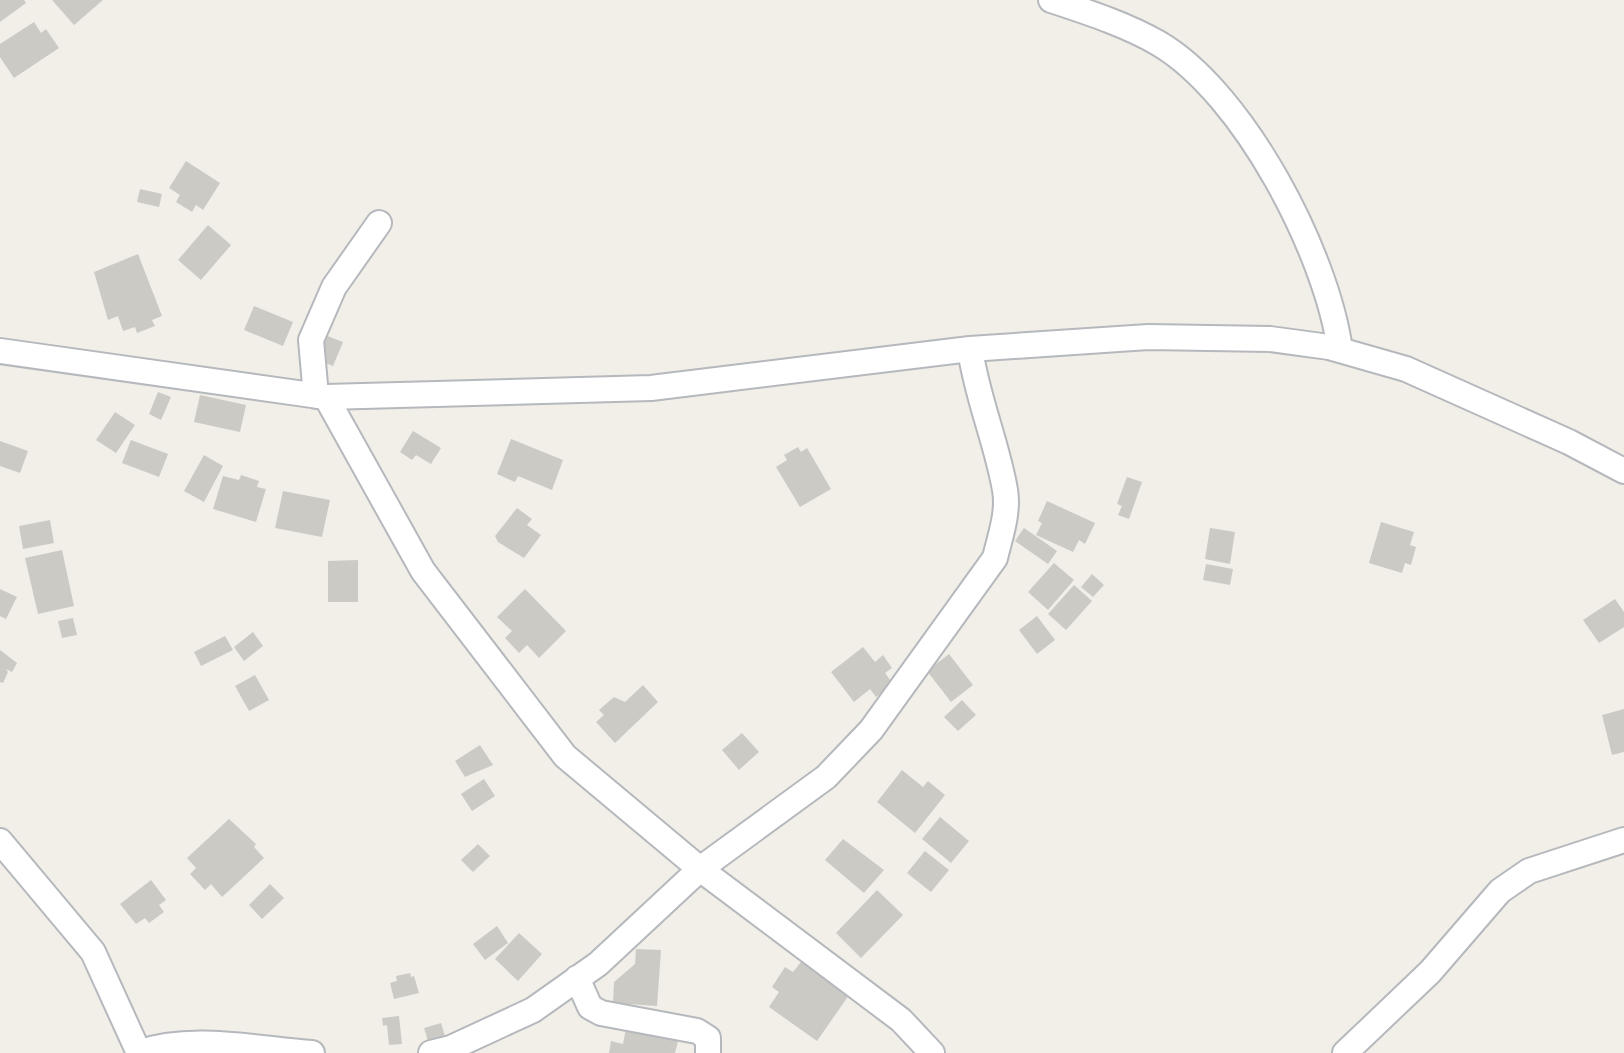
<svg xmlns="http://www.w3.org/2000/svg" width="1624" height="1053" font-family="Montserrat,sans-serif">
  <style>
    .building { fill: #cccac5 }
    .lines { fill: none; stroke-linecap: round; stroke-linejoin: round }
    .minor-casing { stroke: #b5b8bc; stroke-width: 28 }
    .minor { stroke: #fff; stroke-width: 24 }
  </style>
  <rect width="100%" height="100%" fill="#f1efe8"/>
  <path class="building" d="M0 0H24L26 3 0 22Z
    M52 0H103L74 25Z
    M34 22 41 33 46 29 59 48 14 78 0 57V44Z
    M186 161 220 183 203 210 196 205 192 212 176 202 180 195 169 188Z
    M140 189 162 194 159 207 137 202Z
    M208 225 231 245 201 280 178 260Z
    M138 254 162 316 152 320 155 326 137 333 135 327 123 331 118 316 108 320 94 272Z
    M254 306 293 322 283 346 244 330Z
    M325 335 343 342 333 366 316 359Z
    M158 392 171 397 161 420 149 414Z
    M200 395 246 405 240 432 194 422Z
    M115 412 135 425 116 453 96 440Z
    M413 431 441 448 431 464 416 455 412 460 400 452Z
    M511 439 563 460 552 490 518 476 515 482 497 474Z
    M131 440 168 454 159 477 122 463Z
    M0 441 28 451 20 473 0 466Z
    M798 447 801 452 807 448 831 489 800 507 776 467 787 460 784 455Z
    M204 455 223 466 204 502 184 491Z
    M241 475 259 481 257 487 266 489 256 522 213 509 223 476 239 480Z
    M1127 477 1142 482 1129 519 1118 515 1122 506 1117 504Z
    M283 491 330 500 322 537 275 528Z
    M1047 501 1095 523 1085 544 1079 540 1073 552 1036 535 1042 523 1038 521Z
    M517 508 532 519 527 525 541 535 524 558 498 542 495 536Z
    M50 520 54 543 23 549 19 526Z
    M1381 522 1414 532 1410 545 1416 547 1411 565 1405 563 1402 573 1369 563Z
    M1024 528 1057 551 1048 564 1015 541Z
    M1210 528 1235 532 1230 564 1205 559Z
    M62 550 74 606 38 614 25 558Z
    M358 560V602H328V561Z
    M1054 563 1074 580 1048 610 1028 592Z
    M1206 564 1233 569 1230 585 1203 580Z
    M1092 574 1104 585 1093 597 1081 587Z
    M1074 585 1092 601 1066 630 1048 614Z
    M0 589 17 597 6 619 0 616Z
    M525 589 566 631 539 658 527 645 519 653 505 638 512 631 497 617Z
    M1615 599 1624 612V627L1599 643 1583 620Z
    M1037 616 1055 640 1037 654 1019 630Z
    M73 618 77 635 62 638 58 621Z
    M253 632 263 646 244 661 234 647Z
    M225 636 233 650 201 666 194 652Z
    M863 647 875 662 883 655 892 668 885 673 893 684 876 697 870 689 854 702 831 672Z
    M0 650 17 663 12 672 6 669 8 672 3 683 0 682Z
    M949 654 973 685 951 702 927 671Z
    M255 675 269 700 249 711 235 686Z
    M643 685 658 702 615 743 596 722 604 715 599 710 614 697 625 702Z
    M962 700 976 715 958 731 944 717Z
    M1624 709V752L1612 755 1602 715Z
    M742 733 759 752 739 770 722 750Z
    M480 745 493 765 465 777 455 761Z
    M902 770 923 787 928 781 945 795 915 833 877 802Z
    M484 779 495 796 472 811 461 794Z
    M940 817 969 841 951 863 922 839Z
    M229 819 256 844 254 847 264 858 222 897 211 884 205 890 190 874 196 868 187 858Z
    M843 839 884 870 864 893 825 860Z
    M478 844 490 856 473 872 461 860Z
    M925 851 949 870 931 892 907 873Z
    M151 880 166 900 159 905 164 912 149 923 145 918 136 924 120 904Z
    M270 884 284 898 262 919 249 905Z
    M877 890 903 915 861 958 836 933Z
    M497 926 508 943 485 960 473 944Z
    M519 933 542 954 518 981 495 959Z
    M636 949 661 950 657 1006 613 1003 614 982 635 964Z
    M801 962 849 995 817 1041 769 1007 779 992 772 987 785 967 793 972Z
    M410 973 411 977 414 976 419 993 394 999 390 983 397 981 396 976Z
    M399 1016 402 1044 389 1045 387 1025 383 1026 382 1018Z
    M441 1023 445 1036 428 1041 424 1028Z
    M626 1028 678 1041 675 1053H609L611 1041 623 1044Z"/>
  <g class="lines">
    <defs>
      <path id="minor" d="M1051 0C1087 12 1125 24 1158 43 1244 93 1327 254 1340 350
        M0 351 326 397 651 388 970 349 1148 337 1270 339 1329 347 1406 369 1569 442 1624 471
        M316 396 311 340 334 287 379 223
        M326 397 423 571 565 756 700 869 901 1020 932 1053
        M0 841 93 952 139 1053
        M577 978 590 1007 601 1013 697 1031 708 1038V1053
        M138 1053C191 1034 256 1049 312 1053
        M431 1053 451 1048 533 1010 598 964 700 869 826 777 871 730 995 558C1000 537 1009 512 1005 490 997 443 977 398 970 349
        M1345 1053 1430 972 1500 891 1529 871 1624 840"/>
    </defs>
    <use href="#minor" class="minor-casing"/>
    <use href="#minor" class="minor"/>
  </g>
</svg>
